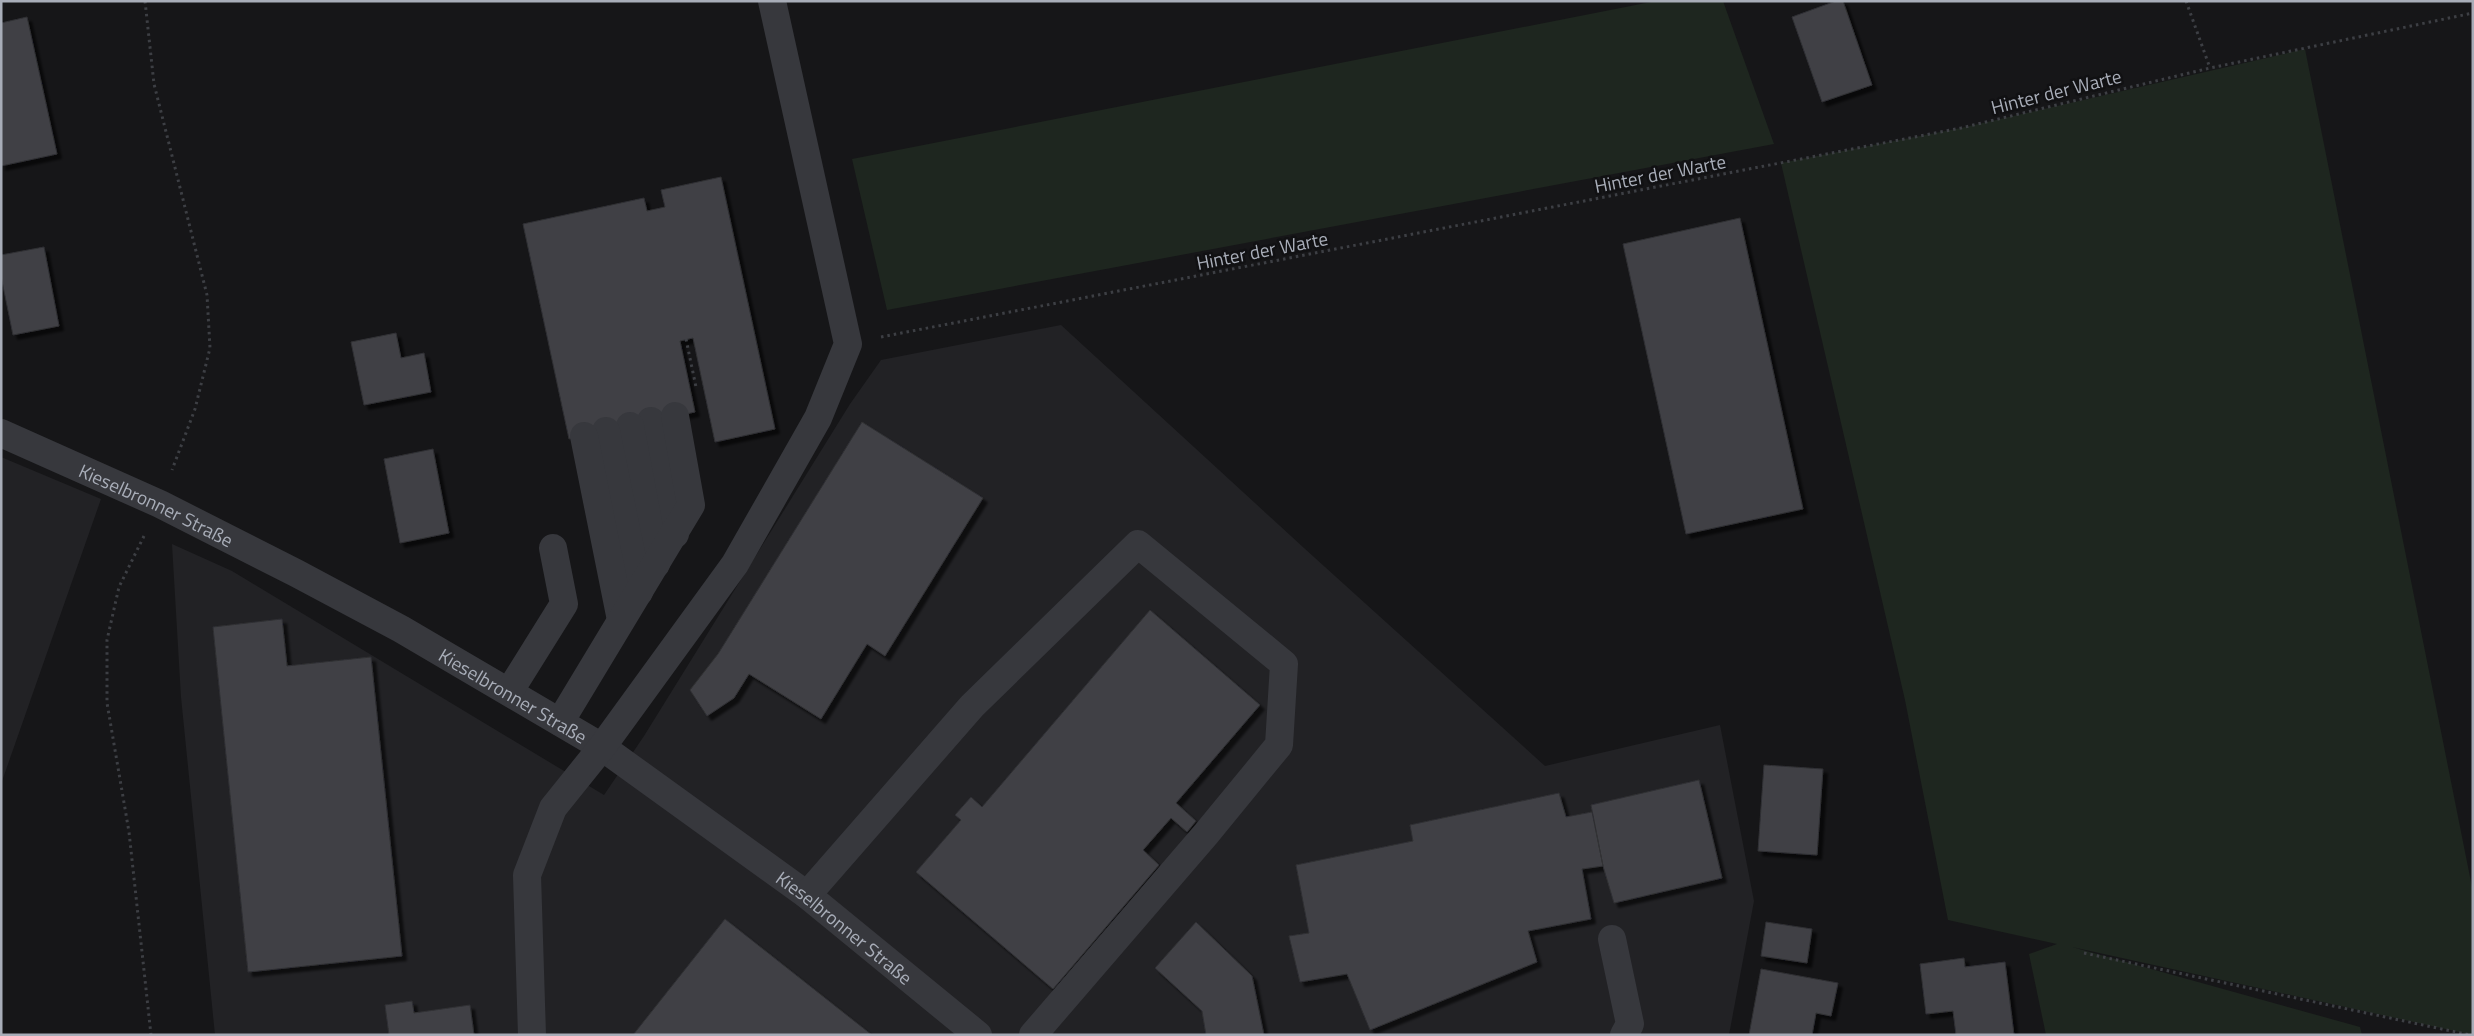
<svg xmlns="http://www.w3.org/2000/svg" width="2474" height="1036" font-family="'Titillium Web',sans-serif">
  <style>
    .built { fill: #222225 }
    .green { fill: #1e261f }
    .building { fill: #404145; stroke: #303034; filter: url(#shadow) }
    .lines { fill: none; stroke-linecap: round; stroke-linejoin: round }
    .path { stroke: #3d3f44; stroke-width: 3; stroke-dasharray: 2.5 4; stroke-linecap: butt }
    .minor { stroke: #37383d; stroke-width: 28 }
    .labels { text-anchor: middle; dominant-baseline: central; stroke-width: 5; stroke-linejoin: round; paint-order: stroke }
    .street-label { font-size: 19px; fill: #a8adb8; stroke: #111113 }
  </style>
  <defs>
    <filter id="shadow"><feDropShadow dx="4.5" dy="4.5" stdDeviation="1" flood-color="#0009"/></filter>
  </defs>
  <rect width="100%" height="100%" fill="#161618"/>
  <path class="built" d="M1061 325 1304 548 1545 766 1720 725 1754 901 1729 1035H215L181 697 172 544 232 571 604 795 644 736 850 404 881 360Z
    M1 457 101 499 1 784Z"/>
  <path class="green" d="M1656 1H1723L1774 144 887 310 852 159Z
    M2305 49 2473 892V1035L2072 947 2360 1027 2362 1035H2046L2029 954 2057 944 1948 920 1905 700 1781 163 1961 128Z"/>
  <path class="building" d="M1836 1H1843L1872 85 1822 102 1792 17Z
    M27 17 57 154 1 166V23Z
    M721 177 775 429 715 442 693 338 680 341 695 412 569 439 523 224 644 198 647 211 665 207 661 190Z
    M1740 218 1803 509 1686 534 1623 244Z
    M44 247 59 326 13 335 1 276V255Z
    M396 333 401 358 424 353 431 392 364 405 351 342Z
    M862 422 983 498 885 656 867 644 821 719 749 674 734 698 707 716 690 690 718 654Z
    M433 449 449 533 400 543 384 459Z
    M1150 610 1260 705 1176 803 1196 821 1187 832 1171 818 1143 850 1159 865 1053 989 916 872 961 820 955 815 971 797 982 807Z
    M282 619 287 666 371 657 402 956 248 972 213 627Z
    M1764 765 1823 769 1817 855 1758 851Z
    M1699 780 1722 878 1614 903 1603 866 1591 805Z
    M1559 793 1566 817 1592 812 1603 866 1582 869 1591 919 1528 931 1537 962 1370 1030 1347 974 1300 982 1289 936 1309 933 1296 865 1413 841 1410 825Z
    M725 919 872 1035H633Z
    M1196 922 1252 976 1264 1035H1206L1202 1011 1155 968Z
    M1766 922 1812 929 1807 963 1761 956Z
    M1964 958 1965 967 2005 962 2014 1035H1956L1953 1011 1926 1014 1920 964Z
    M1761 969 1838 983 1831 1016 1816 1013 1812 1035H1749Z
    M412 1001 414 1013 470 1005 474 1035H389L385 1005Z"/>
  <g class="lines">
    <path class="path" d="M145 1 154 84 207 295 210 348 195 409 172 470
      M2186 1 2210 68
      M881 337 1961 128 2210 68 2473 13
      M686 339 696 387
      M144 536 119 587 107 640V703L129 832 151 1035
      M2084 953 2470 1035"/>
    <g class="minor">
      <path d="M651 421 675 534"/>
      <path d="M630 426 656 564"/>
      <path d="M606 431 639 592"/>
      <path id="s1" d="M1 433 160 504 296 573 401 629 602 747 807 895 978 1035"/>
      <path d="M584 436 621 620"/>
      <path d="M509 692 564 604 553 548"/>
      <path d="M560 722 691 505 675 416"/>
      <path d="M807 895 972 706 1138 544 1284 664 1279 745 1206 834 1033 1035"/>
      <path d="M1612 939 1630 1024 1624 1035"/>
      <path d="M532 1035 527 875 553 808 602 747 735 564 818 418 848 344 772 1"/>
    </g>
  </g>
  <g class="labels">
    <g class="street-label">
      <text transform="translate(2056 91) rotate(-14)">Hinter der Warte</text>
      <text transform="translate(1660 173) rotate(-11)">Hinter der Warte</text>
      <text transform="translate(1262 250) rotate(-11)">Hinter der Warte</text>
      <text stroke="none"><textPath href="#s1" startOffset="171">Kieselbronner Straße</textPath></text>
      <text stroke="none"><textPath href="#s1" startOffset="576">Kieselbronner Straße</textPath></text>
      <text stroke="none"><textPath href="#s1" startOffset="981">Kieselbronner Straße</textPath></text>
    </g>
  </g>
  <rect width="2474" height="1036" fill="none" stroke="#a8adb8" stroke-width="5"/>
</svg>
